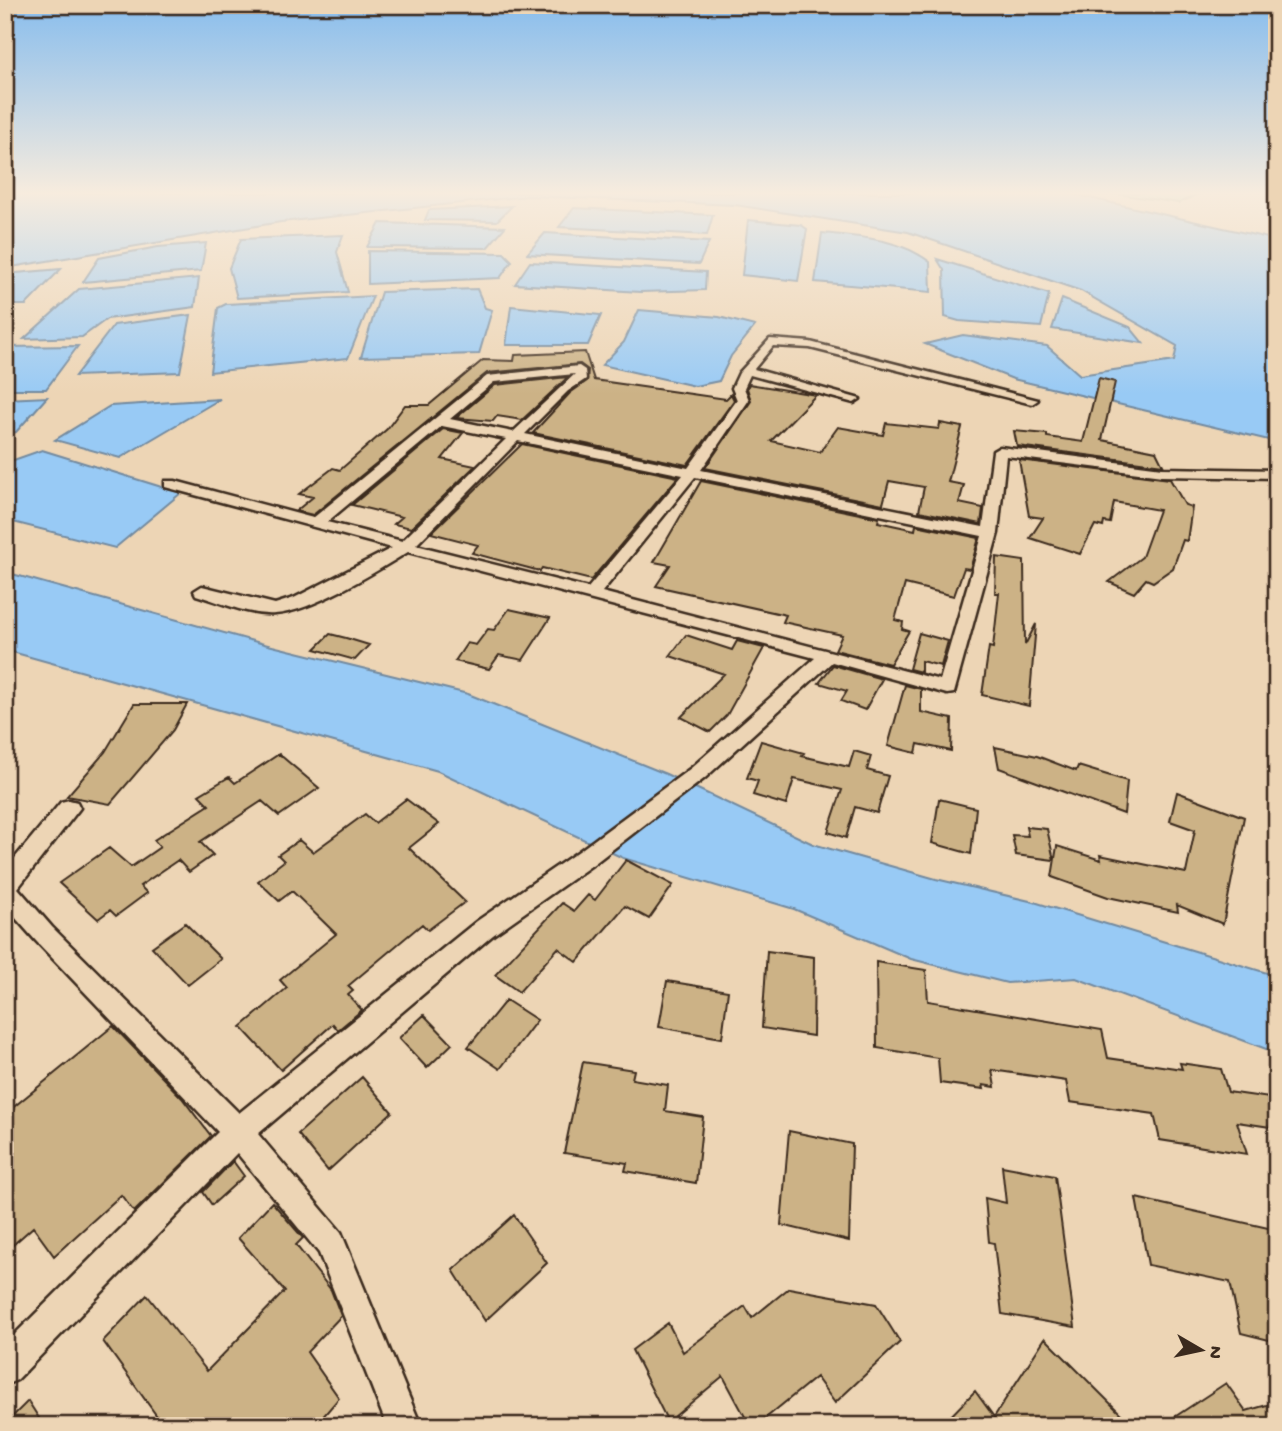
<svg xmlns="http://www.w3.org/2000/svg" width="1282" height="1431" font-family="'Gochi Hand',sans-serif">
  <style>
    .green { fill: #a3e8b4; stroke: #6f8969; stroke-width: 2 }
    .water { fill: #98caf5; stroke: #738a9f; stroke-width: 2 }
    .building { fill: #ccb286; stroke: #3b2a1e; stroke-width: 2 }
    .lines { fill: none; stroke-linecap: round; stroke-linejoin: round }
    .street-casing { stroke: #3b2a1e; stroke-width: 5 }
    .street { fill: #edd5b5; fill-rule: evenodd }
  </style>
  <rect width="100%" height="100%" fill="#edd5b5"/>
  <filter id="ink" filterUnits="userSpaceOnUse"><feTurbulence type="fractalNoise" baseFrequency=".0143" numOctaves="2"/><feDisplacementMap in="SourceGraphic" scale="14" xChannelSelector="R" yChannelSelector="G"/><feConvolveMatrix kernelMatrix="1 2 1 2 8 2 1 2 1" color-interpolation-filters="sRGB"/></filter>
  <g filter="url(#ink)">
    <path class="green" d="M1110 193H1200L1179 203Z"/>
    <path class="water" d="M25 193H1068L1277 240V442L1013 379 925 344 963 335 1047 346 1080 375 1174 361 1177 346 1081 291 908 232 735 205 528 196 281 222 5 268V196Z
      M512 206 497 221 425 220 429 210Z
      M574 208 713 215 707 235 559 227Z
      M748 220 801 225 807 229 798 281 742 275Z
      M380 223 505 227 487 248 367 247Z
      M545 233 709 242 699 264 527 254Z
      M822 233C861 237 898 238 930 262L931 292 815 282Z
      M343 235 337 252 348 292 237 298 229 268 241 239Z
      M206 243 201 271 83 282 99 258 158 247Z
      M368 251 504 253 512 261 500 278 368 284Z
      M937 259 1049 294 1041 327 959 321 945 317 944 270Z
      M530 262 706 272 705 290 640 292 515 284Z
      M61 269 26 305H5V274Z
      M199 278 195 307 107 319 82 337 24 339 79 289Z
      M477 289 485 308 492 310 479 354 361 357 381 292Z
      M373 296 348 358 210 372 218 308 226 304Z
      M1062 299 1130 327 1143 343 1052 329Z
      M511 306 601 315 588 345H506Z
      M639 310 719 317 755 326 731 356 719 381 695 386 602 365 624 342Z
      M191 315 180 372 75 376 114 325Z
      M78 346 46 389H5V347Z
      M47 397 16 432 5 435V399Z
      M220 399 120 458 55 440 110 406Z
      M42 450 181 493 115 548 5 520V463Z
      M5 572 264 644 468 694 666 774 813 844 936 879 1034 902 1277 976V1053L1076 978 1007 983 911 959 794 909 623 858 438 771 5 650Z"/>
    <path class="building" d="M585 352 594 380 726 399 731 394 734 400 687 465 533 433 570 393 587 381 588 370 580 364 487 373 313 515 296 511 313 497 299 494 333 468 340 470 387 429 405 405H429L483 360 514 361 515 355Z
      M568 377 522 420 497 416 493 421 456 418 495 385Z
      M1099 378 1115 382 1102 440 1156 451 1163 465 1017 446 1014 431 1047 434V437L1083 442Z
      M749 384 816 395 771 441 820 452 838 427 883 435 886 423 939 429 940 423 962 427 948 482 964 485 959 503 983 508 981 524 919 511 924 487 889 481 883 504 705 468 751 401 747 388Z
      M443 429 463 433 442 459 475 466 411 528 394 524 402 517 352 505Z
      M522 444 678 477 591 580 542 568 540 571 472 553 478 545 431 533Z
      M1019 460 1170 479 1185 505 1192 507 1187 541 1183 540 1173 568 1153 582 1146 579 1134 593 1109 582 1142 557 1159 510 1114 502 1110 523 1104 522 1103 527 1095 525 1080 554 1030 538 1043 518 1029 516Z
      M701 481 879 518 878 522 915 530 916 525 979 538 970 569 964 568 954 596 905 584 895 620 903 622 902 629 909 631 890 664 835 650 842 635 783 622 786 615 656 586 670 565 654 562Z
      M996 557 1024 561 1025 645 1036 624 1029 706 982 695 989 647 993 648 999 593H995Z
      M509 609 550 618 523 660 499 655 489 669 455 661 467 643 476 645 488 629 494 630Z
      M919 633 948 641 941 666 921 661V672L909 669Z
      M330 634 346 638 369 645 355 660 315 649Z
      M686 635 732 650 737 641 764 648 727 715 710 732 681 717 724 674 670 656Z
      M833 665 882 679 865 710 841 701 847 691 819 683Z
      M905 685 921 689V712L952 719 951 751 918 744 916 753 888 746Z
      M134 704H187L173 730 110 804 67 796 105 752Z
      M761 741 804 753 802 756 849 767 854 751 871 756 867 770 888 776 877 813 855 807 846 838 828 832 842 790 794 779 786 805 753 795 758 781 747 778Z
      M995 747 1037 756 1076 771 1078 766 1127 781 1124 814 999 768Z
      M279 754 319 788 279 816 262 801 200 842 213 855 189 872 178 860 140 886 147 893 116 916 110 910 98 919 59 883 109 848 131 867 160 847 154 840 209 805 199 795 229 777 235 783Z
      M1177 792 1244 817 1223 924 1177 905 1178 912 1108 897 1052 877 1057 846 1101 860 1100 855 1186 873 1195 830 1170 821Z
      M406 799 439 824 409 848 465 902 428 930 422 924 348 986 353 991 348 995 362 1010 338 1030 333 1024 281 1070 241 1027 287 988 280 980 336 934 292 891 279 901 258 881 284 861 278 855 299 840 313 852 365 814 375 823Z
      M939 799 976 808 971 854 932 843Z
      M1026 827 1047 829 1054 860 1016 855 1012 835 1028 836Z
      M626 860 673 885 649 919 625 906 577 962 558 948 519 992 495 975 562 903 574 911 588 895 595 900Z
      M185 923 221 959 188 985 152 947Z
      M767 951 814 957 813 1036 762 1028Z
      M876 962 926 970 928 1001 1102 1030 1108 1058 1182 1069 1180 1063 1221 1069 1228 1092 1277 1099V1128L1237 1122 1247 1154 1160 1140 1154 1114 1070 1102 1066 1081 992 1070 995 1087 983 1085 984 1089 940 1083 938 1058 877 1048Z
      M667 981 728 991 722 1038 659 1027Z
      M506 1000 537 1020 500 1069 468 1047Z
      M424 1015 452 1044 427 1068 399 1038Z
      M113 1026 182 1098 211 1136 134 1212 121 1195 54 1256 33 1227 5 1252V1114Z
      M583 1062 634 1070 632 1079 668 1085 665 1111 703 1117 696 1183 625 1171 627 1163 564 1153Z
      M362 1077 392 1112 328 1171 298 1134Z
      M789 1131 852 1144 849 1241 781 1225Z
      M233 1161 244 1176 212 1205 203 1192Z
      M1002 1166 1055 1176 1075 1327 1002 1314 994 1243 989 1242 985 1198 1006 1203Z
      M1136 1198 1277 1230V1342L1241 1333 1230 1282 1148 1265Z
      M272 1202 303 1238 296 1245 331 1290 341 1316 307 1352 339 1398 315 1426H164L103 1341 147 1295 207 1371 285 1291 238 1238Z
      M514 1215 547 1263 485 1321 453 1270Z
      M789 1288 876 1304 900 1342 835 1403 816 1377 756 1426H750L723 1376 668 1422 632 1350 668 1323 683 1352 745 1306 752 1318Z
      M1045 1338 1133 1426H941L975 1391 994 1417Z
      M1226 1383 1246 1411 1277 1402V1426H1161Z
      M28 1401 44 1426H5V1424Z"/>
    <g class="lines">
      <defs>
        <path id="street" d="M770 339 810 342 1038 400 1032 404 810 348 773 346 754 369 860 399 854 403 750 375 744 388 749 400 701 470 983 527 993 451 1000 447 1162 468 1277 470V478L1162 476 1006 456 998 533 954 693 947 694 832 662 705 778 595 863 493 935 258 1134 341 1232 421 1426H387L319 1253 237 1153 17 1380 5 1385V1344L218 1132 36 941 5 906V870L61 802 69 800 77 802 80 808 18 888 52 927 239 1113 477 921 579 851 691 768 815 658 408 552C377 571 311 612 275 614 250 616 220 602 196 595L194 591 202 586 275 604 294 598 392 548 165 487V481H175L313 518 487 376 579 366 585 370 586 379 568 391 525 434 688 468 737 400 732 388 739 373ZM575 374 513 432 450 419 494 382ZM442 426 506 439 402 541 327 522ZM518 441 683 475 588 588 416 545ZM695 477 982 536 940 680 602 592Z"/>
      </defs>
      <use href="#street" class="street-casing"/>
      <use href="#street" class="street"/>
    </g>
  </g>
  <linearGradient id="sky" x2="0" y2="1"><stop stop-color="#88bded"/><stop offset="0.49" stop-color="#f7ecde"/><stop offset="1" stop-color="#f7ecde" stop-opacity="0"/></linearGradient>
  <rect width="1282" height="394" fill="url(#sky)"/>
  <rect width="1282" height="1431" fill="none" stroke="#edd5b5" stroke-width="28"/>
  <rect x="14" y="14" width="1254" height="1403" fill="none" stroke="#3b2a1e" stroke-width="2.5" filter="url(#ink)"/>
  <g transform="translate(1201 1350) rotate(99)" stroke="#edd5b5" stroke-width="5" paint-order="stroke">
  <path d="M0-5L12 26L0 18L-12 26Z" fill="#3b2a1e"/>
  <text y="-10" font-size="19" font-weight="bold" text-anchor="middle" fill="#3b2a1e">N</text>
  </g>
</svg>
